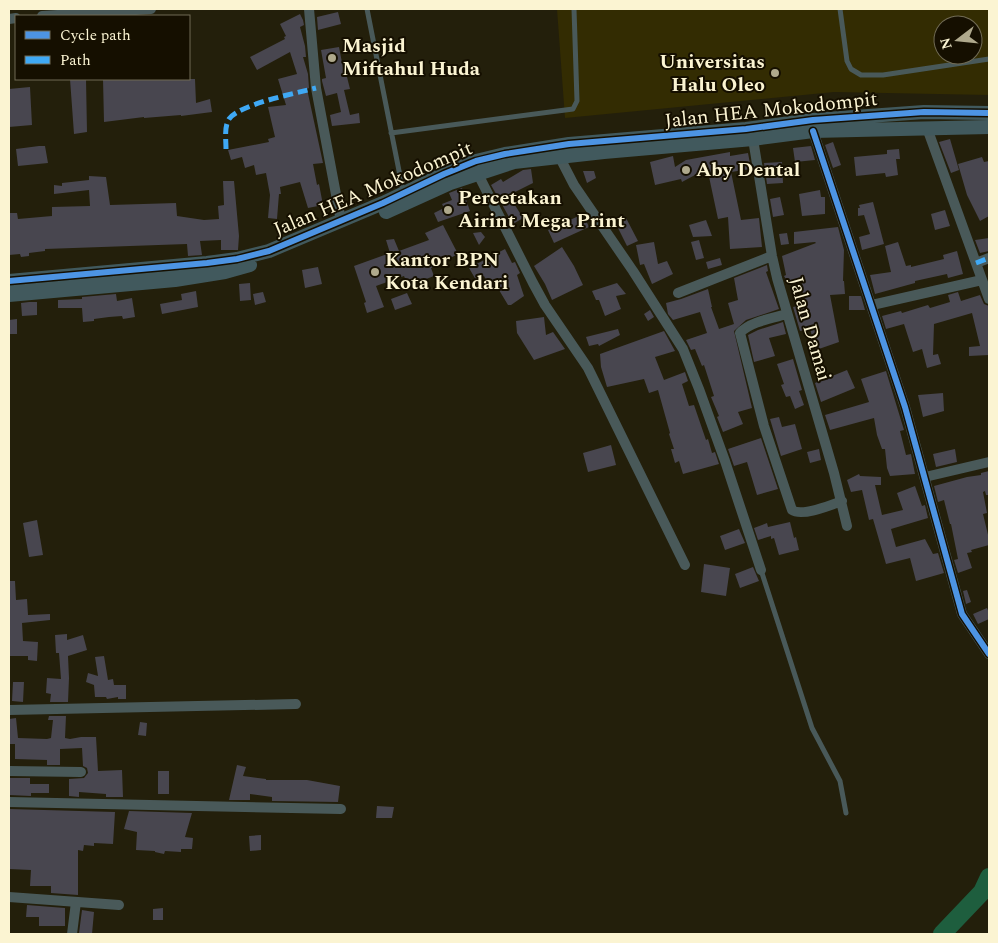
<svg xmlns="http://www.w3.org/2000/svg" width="998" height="943" font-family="Spectral,serif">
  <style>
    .built { fill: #332c02; fill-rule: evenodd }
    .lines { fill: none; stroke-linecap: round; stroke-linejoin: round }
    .river { stroke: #1e5e3e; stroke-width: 18 }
    .building { fill: #48464f }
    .lane { stroke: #495959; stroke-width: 5 }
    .street { stroke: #495959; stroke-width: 10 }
    .secondary { stroke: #41595d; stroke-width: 14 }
    .quiet { stroke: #3fa9f5; stroke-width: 5; stroke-dasharray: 10 5; stroke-linecap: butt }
    .cycleway-casing { stroke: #150f00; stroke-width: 9 }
    .cycleway { stroke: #4d94e3; stroke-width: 6 }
    .poi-dot { fill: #afa98c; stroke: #150f00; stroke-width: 2 }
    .labels { text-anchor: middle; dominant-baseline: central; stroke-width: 4; stroke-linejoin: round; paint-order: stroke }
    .poi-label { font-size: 20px; font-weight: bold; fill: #fbf4d2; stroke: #150f00; text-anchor: start }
    .street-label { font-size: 20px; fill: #fbf4d2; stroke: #150f00 }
  </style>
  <rect width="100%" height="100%" fill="#231f0b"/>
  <path class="built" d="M557 9H989V95L834 92 565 118ZM943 25H973V55H943Z"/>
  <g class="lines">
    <path class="river" d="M942 934 982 892 989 877"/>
  </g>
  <path class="building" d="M338 12 341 24 318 30 317 17Z
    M300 14 303 20 304 25 300 27 305 46 306 57H303L308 74 309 88 307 89 323 163 313 164 317 185 319 184 323 205 308 208 300 182 280 187 281 194H279L277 219 268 218 270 195 266 173 256 175 254 165 245 168 242 157 231 160 228 150 269 142 268 139 275 137 268 107 286 105 278 79 297 74 290 52 257 70 250 57 285 39 284 37 286 36 280 24Z
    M339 47 344 73H346L350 89 344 90 350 115 359 113 360 123 332 126 330 115 341 112 337 93 326 96 322 81V79L326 78 321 50Z
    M70 79H86L87 132 74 134Z
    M103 79H195L196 103 210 99 212 112 181 116V115L144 118V117L104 122Z
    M30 87 32 125 9 127V89Z
    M950 139 959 170 951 173 939 142Z
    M833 142 841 165 833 168 825 145Z
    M39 146H45L48 163 18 166 16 149Z
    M811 146 815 160 795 162 793 148Z
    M899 149 900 159H896L898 175 886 177 885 173 856 176 854 157 887 154V150Z
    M730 152V156L748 153 751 169 731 172 741 220 759 218 762 247 730 249 728 217 718 219 708 172 695 175 682 182 681 179 655 185 650 162 673 156 675 167 686 160Z
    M982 157 984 162 989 161V216L980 221 967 195 958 164Z
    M782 162 783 183 767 184 764 163Z
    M531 169 533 183 511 194 515 201 513 202 523 218 513 224 491 185 501 179 503 182 523 170Z
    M583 171H594L596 178 587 183Z
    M89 176 106 177 110 205 176 203 177 216 204 220 219 219 218 206 224 205 223 181H234L239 236 238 250H221V240L200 241 202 255 188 256 187 244 45 249V251L29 253V256L21 257 20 254 9 255V213H17L18 219 52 216V207L90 206 89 190 54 194V185L62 186V183L89 180Z
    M462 188 470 211 438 222 434 213 444 208 442 204 452 200 449 193Z
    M820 190 821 197H825V214L802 216 799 194Z
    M780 197 784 215 773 217 770 199Z
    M873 202 884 244 862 250 859 237 870 234 864 215 858 216V208H860L859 205Z
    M945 210 950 226 935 230 931 214Z
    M583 214 589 227 554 243 548 230Z
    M625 216 638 241 627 246 615 222Z
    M706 220 712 236 693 237 689 225Z
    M443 225 458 254 431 268 434 276 408 286 404 276 376 286 384 307 367 313 364 303 366 302 354 266 390 253 386 240 394 239 399 251 429 240 425 233Z
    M838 227 844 250 843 281H844L845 294 830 295 839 342 816 350 810 329 800 331 793 307 803 305 802 279 788 283 784 276 786 275 782 256 816 243 815 242 794 244V232Z
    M481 232 485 237 479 245 473 233Z
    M787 233 789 244 781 245 779 234Z
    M989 238V251L980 253 975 240Z
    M699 240 704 258 696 260 691 242Z
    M654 242 658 264 667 261 673 274 652 284 644 264 640 265 636 245Z
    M898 242 906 266 911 265V267L944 259 943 255 957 251 963 274 948 278 947 274 915 281V283L875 294 870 275 891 272 885 246Z
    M562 247 574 266 583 285 552 300 545 284 534 266Z
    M505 249 512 263 515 262 520 273 517 275 524 296 511 305H508L496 285 490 288 484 276 476 280 469 268Z
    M720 258 722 265 708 269 706 262Z
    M767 265 768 271 766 272 779 309 746 320 734 331 752 408 738 412 743 424 723 432 717 417 719 416 711 397 714 396 704 365 702 366 695 349 691 350 686 340 707 333 700 312 673 320 668 314 666 303 681 299 708 289 712 307H711L719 329 734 324 728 303 738 300 734 278Z
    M318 267 322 284 305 288 302 270Z
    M250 283 251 300 240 301 239 284Z
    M617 283 626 294 616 296 621 309 605 316 599 300H596L592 291Z
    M196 291 198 307 162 314 160 304 182 300 181 294Z
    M263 292 266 302 255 305 253 294Z
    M958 292 961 301 980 295 984 304 989 306V355L969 356V347L980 346 972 313 934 324 933 355 938 354 941 364 927 368 922 349 913 352 904 324 886 329 882 316 901 311 902 313 928 305 930 308 950 302 948 295Z
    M407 293 412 304 395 310 391 299Z
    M116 294 117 301 132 298 135 317 123 319 122 316 109 317 94 319V321L83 322 82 308H58V300L82 299V297Z
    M849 296H861L865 310H849Z
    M29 302H37V315L22 316 21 303Z
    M650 310 654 317 648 321 644 314Z
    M544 317 546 335 553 332 565 349 534 360 517 333 516 321Z
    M17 319V334H9V320Z
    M783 322 786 334 769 338 775 356 754 362 748 335 758 330Z
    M618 329 620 335 599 346 598 344 589 346 586 337Z
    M664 331 675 351 655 357 664 380 685 372 688 381 682 384 689 406 694 405 706 440 708 439 712 453 715 452 719 464 683 474 679 461 675 463 671 449H674L669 434 670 433 658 390 649 393 644 379 607 387 601 367 600 354Z
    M793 359 802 390 799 391 804 405 795 409 790 396 786 397 781 385 784 384 777 364Z
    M847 370 855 388 821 402 815 383Z
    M886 371 904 430 900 431 906 455 911 454 915 474 890 476 887 468 885 449H882L877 435 874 418 830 430 825 415 869 402 861 379Z
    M943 393 944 411 923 417 918 395Z
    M779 417 782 427 795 424 802 449 781 456 770 419Z
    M761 438 778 489 757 495 747 462 734 466 728 449Z
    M611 445 616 465 588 472 583 453Z
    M819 449 821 460 810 463 807 452Z
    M955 449 957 462 936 467 933 454Z
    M989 471V495H986L985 491 983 492 987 513 983 514 989 539V545L971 550 972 552 967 553 972 568 958 573 954 560 958 559 951 524H950L944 500 938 502 934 486 967 477 981 475V473Z
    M859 474 860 476 881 477V485H875L882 515 903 510 897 493 915 486 922 506 925 505 928 518 891 529 896 547 925 539 933 554 938 553 944 573 916 581 910 558 886 564 873 519 869 520 862 490 851 492 847 480Z
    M37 520 43 555 29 557 23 523Z
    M790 522 794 538 796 537 799 550 779 555 774 538 771 539V536L758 540 754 528 767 523 768 527Z
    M739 529 745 543 725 550 720 536Z
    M704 564 730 568 726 596 701 592Z
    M753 567 759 581 740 588 735 574Z
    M9 581H15L16 600 27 599 28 615 50 614V620L22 623 23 641 38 642 37 661 28 660V656H9Z
    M967 590 971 602 966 604 963 591Z
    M987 608 989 613V619L978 624 973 614Z
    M67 634V640L83 635 87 650 68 656 69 678 68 702H50L51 694 46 693 47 678 61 679 59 653H56L55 635Z
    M104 656 108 680 113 679 114 685H126V699H118V697L107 699 106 697H95L94 685 86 682 88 673 98 676 95 657Z
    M13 682H24L23 702 12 701Z
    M49 716H66L65 738 70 739 81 737H96L98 771 122 770 123 797H106V794L79 792V797L69 796V779L84 778 88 773 87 768 83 766 82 748 60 749V765H47V760L15 759V744H9V719L16 718 18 738 47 739 51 738 53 720H48Z
    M140 722 147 723 146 736 138 735Z
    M237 765 246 767 243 776 266 779V780H307L340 786 338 802 272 801V797L250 794V800H229Z
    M158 771H169V794H158Z
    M9 778H30V784H49V793H31V796L9 795Z
    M377 806 394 807 392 818H376Z
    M9 809 115 812 113 844 94 843V846L84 845 83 851 78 850V895L51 893V886H30L31 870 9 869Z
    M129 811 192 813 185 837 193 838 192 849H181V852L165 851 164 854 155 852V851L136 850 137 832 124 829Z
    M261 835V850L250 851 249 836Z
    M27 905 65 908V926H39V917H26Z
    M163 908V920H153V909Z
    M82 910 94 912 92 934 79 933Z"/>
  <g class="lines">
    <path class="lane" d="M367 9 403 191
      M840 9 847 61 851 69 861 75H883L989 59
      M391 133 573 109 577 101 574 9
      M761 570 812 728 840 781 846 813"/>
    <path class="street" d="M309 9 316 88 341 221
      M42 16 151 9
      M9 19 16 18
      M927 128 989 299
      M813 131 905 407 962 614 989 654
      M753 139 772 256 777 278 834 473 847 526
      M559 156 574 185 633 271 683 349 699 389 725 461 761 570
      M478 174 533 283 545 305 588 368 685 565
      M976 263 989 258
      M678 293 772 256
      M872 305 982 280
      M787 314C773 318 749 322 740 333L764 426 792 510C802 517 831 505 842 501
      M925 477 989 462
      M9 710 296 704
      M9 771 81 772
      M9 802 341 809
      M9 897 119 905
      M72 934 76 902"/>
    <path class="secondary" d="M386 212 450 183 514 162 604 152 753 139 813 131 989 127
      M9 281 207 263 237 259 269 251 383 203 444 174 476 161 505 154 569 144 746 129 813 120 924 112 989 113
      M9 295 175 280 225 272 250 265"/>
    <path class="quiet" d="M226 149C226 140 224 127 229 119 240 104 297 93 316 88
      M976 263 989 258"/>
    <defs>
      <path id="cycleway" d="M813 131 905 407 962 614 989 654
        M9 281 207 263 237 259 269 251 383 203 444 174 476 161 505 154 569 144 746 129 813 120 924 112 989 113"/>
    </defs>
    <use href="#cycleway" class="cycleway-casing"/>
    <use href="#cycleway" class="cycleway"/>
  </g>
  <g class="poi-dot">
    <circle cx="332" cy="58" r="5"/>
    <circle cx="775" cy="73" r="5"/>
    <circle cx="686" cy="170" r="5"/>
    <circle cx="448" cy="210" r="5"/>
    <circle cx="375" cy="272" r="5"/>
  </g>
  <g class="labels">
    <g class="poi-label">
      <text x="342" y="46">Masjid<tspan x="342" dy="23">Miftahul Huda</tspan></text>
      <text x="765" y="62" text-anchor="end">Universitas<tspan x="765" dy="23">Halu Oleo</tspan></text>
      <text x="696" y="170">Aby Dental</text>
      <text x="458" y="198">Percetakan<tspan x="458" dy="23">Airint Mega Print</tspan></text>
      <text x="385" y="260">Kantor BPN<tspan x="385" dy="23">Kota Kendari</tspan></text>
    </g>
    <g class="street-label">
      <text transform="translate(771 110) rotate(-6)">Jalan HEA Mokodompit</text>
      <text transform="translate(373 189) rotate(-23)">Jalan HEA Mokodompit</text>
      <text transform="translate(810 329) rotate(74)">Jalan Damai</text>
    </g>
  </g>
  <rect width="998" height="943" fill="none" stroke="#fbf4d2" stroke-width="20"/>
  <rect x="15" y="15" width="175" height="65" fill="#150f00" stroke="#716b54"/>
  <rect x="25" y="31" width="25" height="8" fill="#4d94e3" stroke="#716b54"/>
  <text x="60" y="40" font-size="15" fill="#fbf4d2">Cycle path</text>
  <rect x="25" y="56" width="25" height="8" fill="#3fa9f5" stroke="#716b54"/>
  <text x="60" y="65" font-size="15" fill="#fbf4d2">Path</text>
  <g transform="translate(958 40) rotate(254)"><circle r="24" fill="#150f00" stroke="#716b54"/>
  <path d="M0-4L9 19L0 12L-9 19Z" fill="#afa98c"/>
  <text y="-8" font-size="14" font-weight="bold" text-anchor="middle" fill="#fbf4d2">N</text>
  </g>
</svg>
